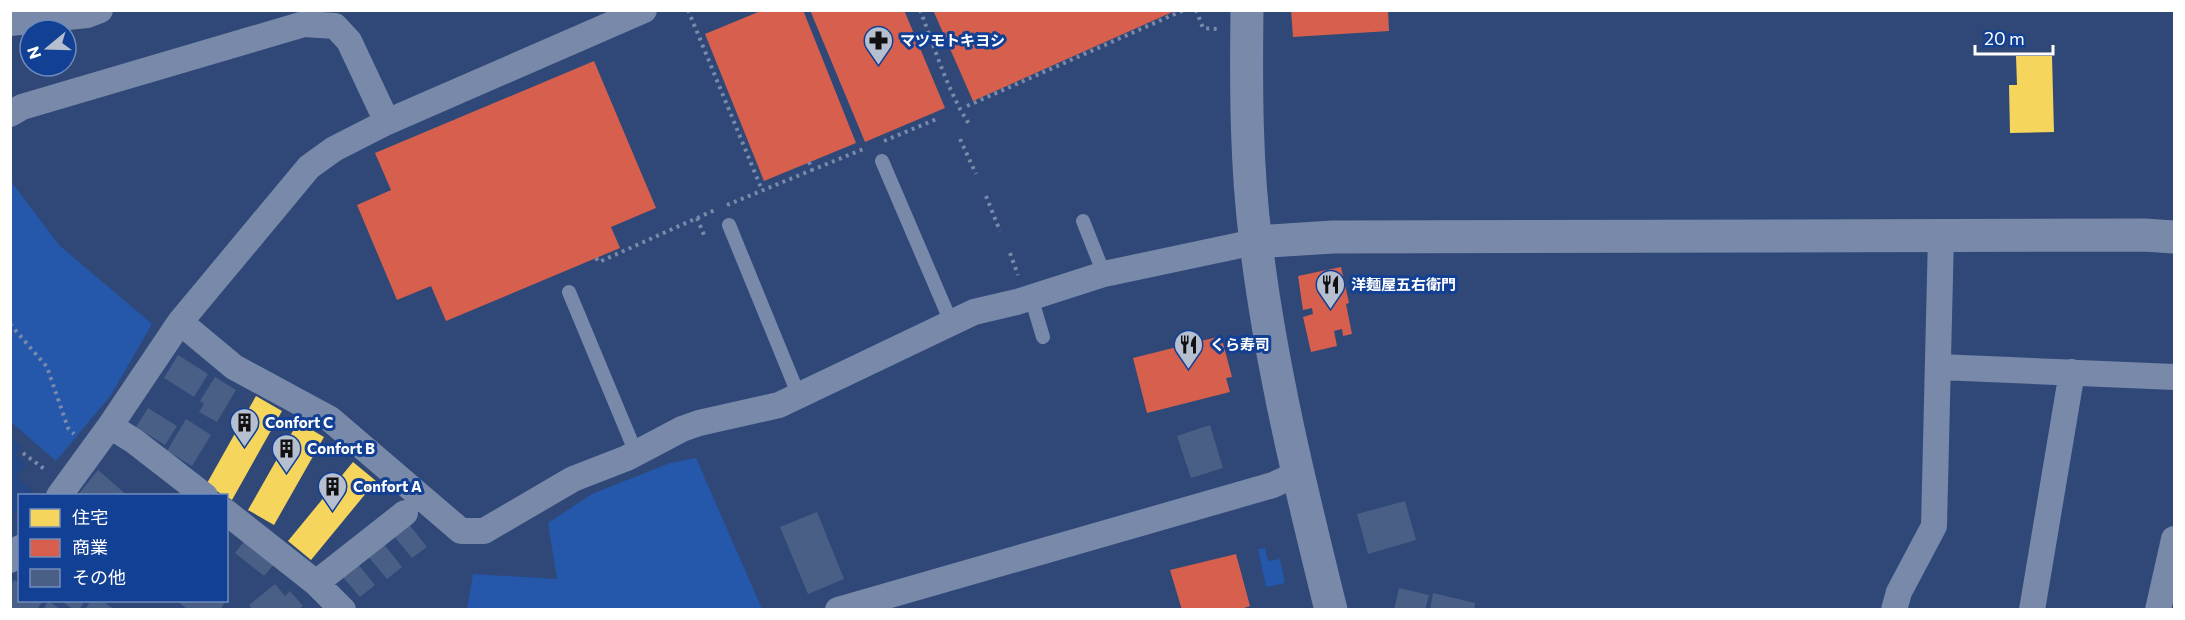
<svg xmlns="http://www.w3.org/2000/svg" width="2185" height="620" font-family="Commissioner,'Noto Sans JP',sans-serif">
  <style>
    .green { fill: #2557ab }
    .water { fill: #264785 }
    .homes { fill: #f6d55c }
    .shops { fill: #d6604d }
    .building { fill: #4a5f85 }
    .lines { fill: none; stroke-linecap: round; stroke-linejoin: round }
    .path { stroke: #7889a9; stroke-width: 4; stroke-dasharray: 3 4.5; stroke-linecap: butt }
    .service { stroke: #7889a9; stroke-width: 14 }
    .minor { stroke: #7889a9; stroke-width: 26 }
    .tertiary { stroke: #7889a9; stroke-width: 33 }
    .labels { text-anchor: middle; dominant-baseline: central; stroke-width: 6; stroke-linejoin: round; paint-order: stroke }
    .poi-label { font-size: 15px; font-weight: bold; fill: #fff; stroke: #124094; text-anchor: start }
  </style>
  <rect width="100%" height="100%" fill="#2f4877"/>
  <path class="green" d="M10 180 59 245 152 324 111 395 56 461 11 422Z
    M696 458 762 609H467L473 574 557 579 548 523 592 494 670 463Z
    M1265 548 1268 561 1280 559 1285 583 1266 587 1258 549Z"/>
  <path class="water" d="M11 438 21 447 15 454 26 464 16 478 32 490 28 495 20 496 19 506 11 517Z"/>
  <path class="homes" d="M2016 56H2052L2054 132 2010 133 2009 85H2017Z
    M256 396 282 411 232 500 206 485Z
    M298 422 324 437 274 525 248 510Z
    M353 462 376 481 311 560 288 541Z"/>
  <path class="shops" d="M763 10H803L856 143 764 181 705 34Z
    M810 10H904L945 108 865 142Z
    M933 10H1177L973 101Z
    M1291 10H1388L1389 31 1293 37Z
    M594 61 656 208 611 227 620 248 446 321 431 286 397 300 357 205 391 190 375 153Z
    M1341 267 1349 303 1346 304 1352 334 1343 336 1342 329 1334 331 1337 346 1311 352 1303 317 1313 314 1312 308 1303 310 1298 276Z
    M1217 337 1219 344 1223 343 1232 377 1226 378 1230 392 1147 413 1133 358Z
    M1236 554 1250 606 1238 610H1182L1170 570Z"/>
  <path class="building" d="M178 355 208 374 194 397 164 378Z
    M215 377 236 390 217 422 199 412 204 404 200 401Z
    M148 408 177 426 165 445 136 427Z
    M186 419 211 435 192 466 167 451Z
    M1210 425 1223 468 1191 478 1177 436Z
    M98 470 128 496H77Z
    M1405 501 1416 540 1368 554 1357 514Z
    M817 512 844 579 808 594 780 527Z
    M408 523 427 547 412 558 393 535Z
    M247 538 276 562 264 576 235 553Z
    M383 543 402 567 387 579 367 555Z
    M357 563 375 585 360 597 342 576Z
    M14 580 20 583V600H43L37 610H15L10 607V586Z
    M275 584 285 596 290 591 303 606 298 610H252L249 605Z
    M1399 588 1429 595 1425 610H1394Z
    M1433 593 1475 603 1474 610H1430Z
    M60 600H85L79 610H74Z
    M91 600H101L115 610H85Z
    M176 600H226L220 610H188Z
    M48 601 62 610H43Z"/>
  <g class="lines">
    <path class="path" d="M688 10 762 190
      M920 10C935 48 947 90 969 124
      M1196 10 1203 28 1218 29
      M967 106 1184 10
      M960 139 976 174
      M884 141 939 118
      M809 162 812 170 866 148
      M986 196 1000 231
      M727 205 812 170
      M697 218 704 235
      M1010 253 1018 275
      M596 258 599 262 717 209
      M10 324 47 367 68 428 74 434
      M23 453 47 471"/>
    <path class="service" d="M882 161 951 322
      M1083 221 1104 274
      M729 225 799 396
      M569 292 636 453
      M1031 297 1043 337"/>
    <path class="minor" d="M10 23 87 15 100 10
      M10 114 22 107 304 24 335 26 349 41 387 122
      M180 322 234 367 330 419 461 531H484L573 479 627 458 682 429 699 423 779 405 974 312 1017 302 1104 274 1255 242
      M1939 367 2174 377
      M110 426 134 441 205 496
      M59 496 110 426 180 322 309 167 334 149 387 122 644 10
      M226 512 316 583 343 610
      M10 560 20 548
      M316 583 405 513
      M838 610 1273 485 1297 474
      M1894 610 1899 592 1934 526 1941 235
      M2032 610 2072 372
      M2158 610 2174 539"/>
    <path class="tertiary" d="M1247 10C1246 88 1246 166 1256 243 1271 367 1301 489 1331 610
      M1255 242 1333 237 2144 235 2174 237"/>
  </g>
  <defs>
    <symbol id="pharmacy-pin" viewBox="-11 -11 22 30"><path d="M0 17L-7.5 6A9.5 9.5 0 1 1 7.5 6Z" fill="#b6bfcf" stroke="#124094"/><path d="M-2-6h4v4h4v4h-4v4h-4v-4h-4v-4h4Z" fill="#111"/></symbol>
    <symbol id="restaurant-pin" viewBox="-11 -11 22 30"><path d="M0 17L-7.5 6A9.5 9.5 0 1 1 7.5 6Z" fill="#b6bfcf" stroke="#124094"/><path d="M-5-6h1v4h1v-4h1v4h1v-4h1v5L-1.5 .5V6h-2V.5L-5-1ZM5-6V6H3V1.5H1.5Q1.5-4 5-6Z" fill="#111"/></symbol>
    <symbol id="building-pin" viewBox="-11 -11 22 30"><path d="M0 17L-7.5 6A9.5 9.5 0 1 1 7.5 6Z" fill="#b6bfcf" stroke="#124094"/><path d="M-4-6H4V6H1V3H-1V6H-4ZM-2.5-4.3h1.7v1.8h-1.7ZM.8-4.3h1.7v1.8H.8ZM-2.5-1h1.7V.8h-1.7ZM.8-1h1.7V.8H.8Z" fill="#111"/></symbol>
  </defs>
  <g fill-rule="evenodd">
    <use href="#pharmacy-pin" x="862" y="24" width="33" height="45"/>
    <use href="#restaurant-pin" x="1314" y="268" width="33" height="45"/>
    <use href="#restaurant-pin" x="1172" y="328" width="33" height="45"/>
    <use href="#building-pin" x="228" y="406" width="33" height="45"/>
    <use href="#building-pin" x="270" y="432" width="33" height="45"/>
    <use href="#building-pin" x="316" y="470" width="33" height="45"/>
  </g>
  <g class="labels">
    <g class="poi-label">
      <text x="900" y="40">マツモトキヨシ</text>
      <text x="1351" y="284">洋麺屋五右衛門</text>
      <text x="1210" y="344">くら寿司</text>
      <text x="265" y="422">Confort C</text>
      <text x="307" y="448">Confort B</text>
      <text x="353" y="486">Confort A</text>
    </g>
  </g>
  <rect width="2185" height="620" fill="none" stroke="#ffffff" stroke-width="24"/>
  <rect x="18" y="494" width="210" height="108" fill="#124094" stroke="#718cbf" stroke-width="1.5"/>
  <rect x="30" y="509" width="30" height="18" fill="#f6d55c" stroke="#718cbf" stroke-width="1.5"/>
  <text x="72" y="524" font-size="18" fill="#ffffff">住宅</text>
  <rect x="30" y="539" width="30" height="18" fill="#d6604d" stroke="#718cbf" stroke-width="1.5"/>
  <text x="72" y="554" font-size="18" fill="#ffffff">商業</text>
  <rect x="30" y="569" width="30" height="18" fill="#4a5f85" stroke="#718cbf" stroke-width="1.5"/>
  <text x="72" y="584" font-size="18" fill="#ffffff">その他</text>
  <g transform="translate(48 48) rotate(251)"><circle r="28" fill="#124094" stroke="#718cbf" stroke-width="1.5"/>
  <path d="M0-4.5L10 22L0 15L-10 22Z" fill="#b6bfcf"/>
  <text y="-9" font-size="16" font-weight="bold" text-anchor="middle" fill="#ffffff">N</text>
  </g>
  <path d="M1975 45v9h78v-9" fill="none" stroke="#ffffff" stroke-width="3"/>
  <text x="1984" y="45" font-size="18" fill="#ffffff" stroke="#124094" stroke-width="4.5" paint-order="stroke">20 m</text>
</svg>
